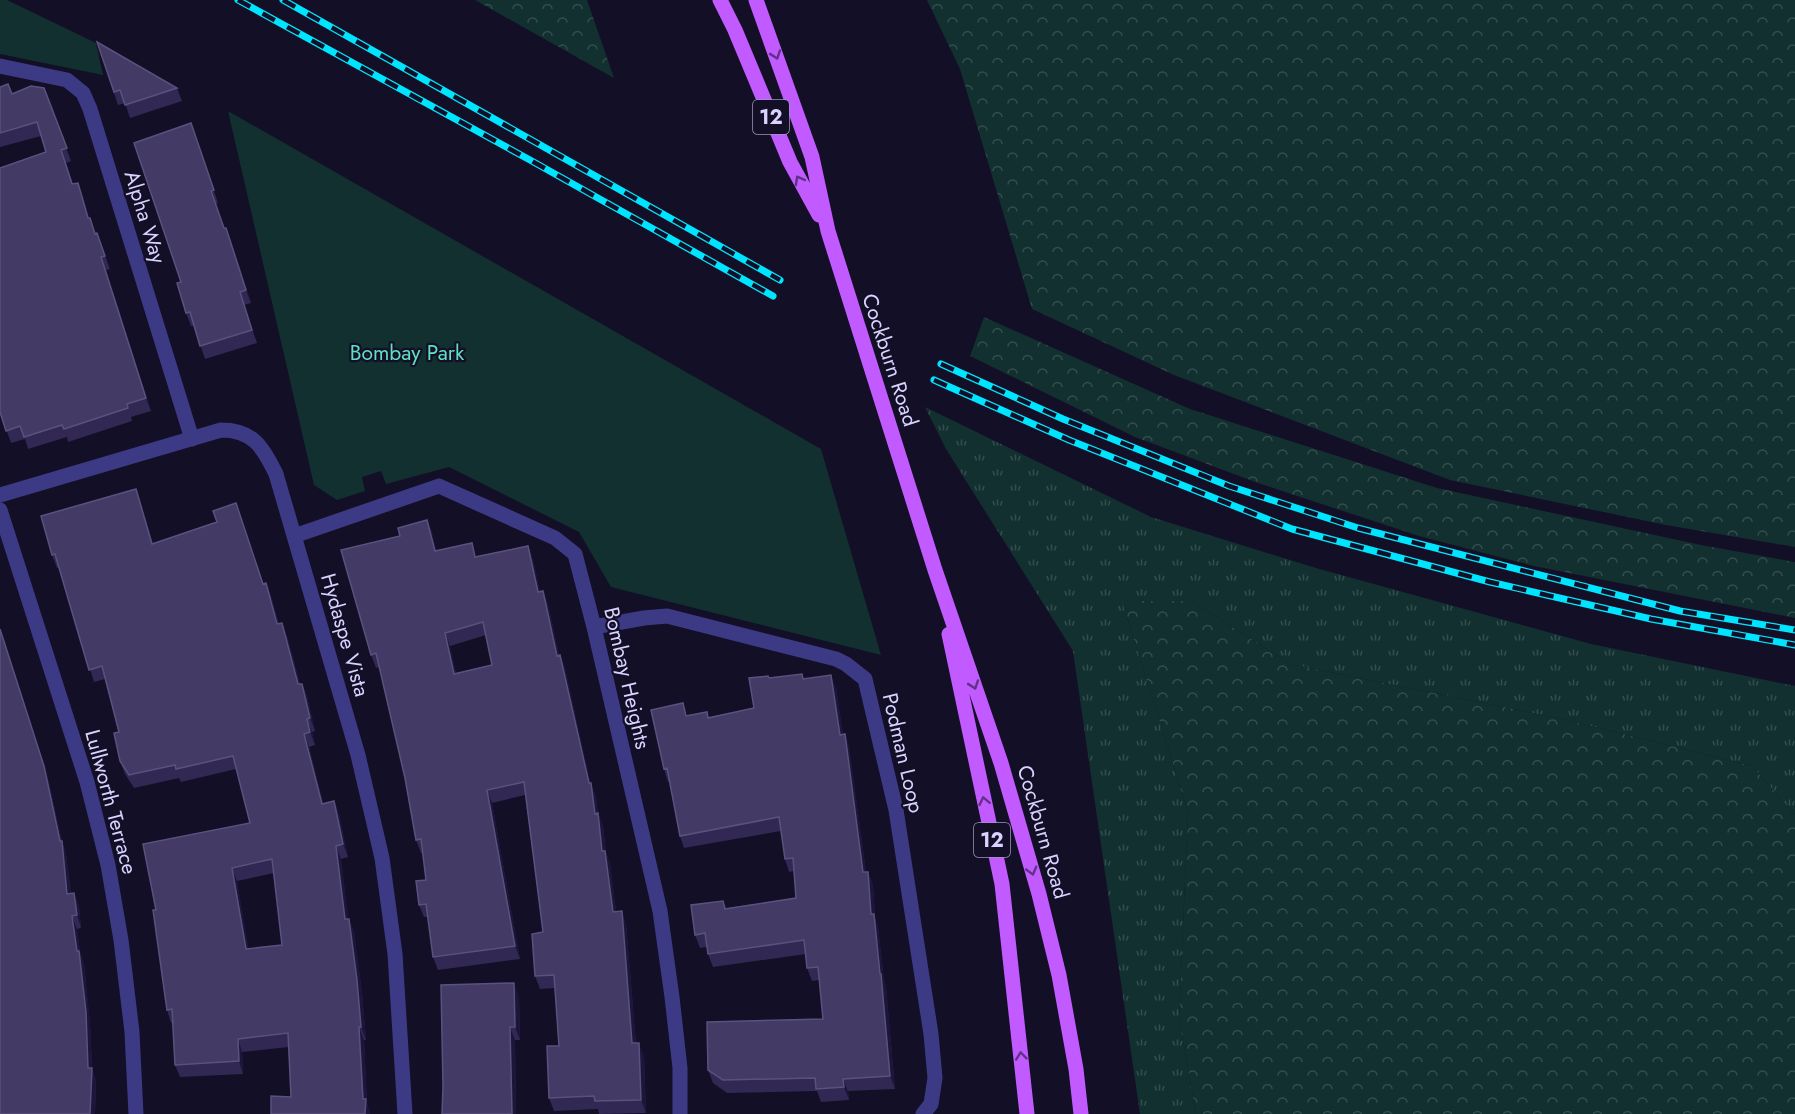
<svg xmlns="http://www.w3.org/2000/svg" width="1795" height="1114" font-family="Jost,sans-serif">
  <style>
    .grass { fill: url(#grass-tufts) }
    .forest { fill: url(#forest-crowns) }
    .green { fill: #12302f }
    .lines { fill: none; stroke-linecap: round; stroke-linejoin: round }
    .street { stroke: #3d3a85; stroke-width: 15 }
    .primary { stroke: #c25bff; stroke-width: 15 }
    .rail-casing { stroke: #00e5ff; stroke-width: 7 }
    .rail { stroke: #130f26; stroke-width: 4.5; stroke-dasharray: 14; stroke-linecap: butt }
    .wall { fill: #312854; fill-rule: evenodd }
    .shaded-wall { fill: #1d163a }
    .building { fill: #433a66; stroke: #5a527e; stroke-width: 1.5; fill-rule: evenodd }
    .oneway { stroke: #623188 }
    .labels { text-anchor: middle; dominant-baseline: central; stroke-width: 4.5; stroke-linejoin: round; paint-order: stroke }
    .shield { fill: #130f26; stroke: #9e99be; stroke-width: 1.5 }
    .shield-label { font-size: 20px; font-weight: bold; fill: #d9d4ff }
    .street-label { font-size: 21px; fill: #d9d4ff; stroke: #130f26 }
    .park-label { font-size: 21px; fill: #5fe0c0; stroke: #130f26 }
  </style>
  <defs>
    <pattern id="grass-tufts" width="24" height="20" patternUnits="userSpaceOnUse" patternTransform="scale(1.5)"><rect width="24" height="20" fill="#12302f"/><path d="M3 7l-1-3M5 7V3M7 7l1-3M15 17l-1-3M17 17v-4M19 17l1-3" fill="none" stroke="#344d4e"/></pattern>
    <pattern id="forest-crowns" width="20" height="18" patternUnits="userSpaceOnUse" patternTransform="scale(1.5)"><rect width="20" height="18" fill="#12302f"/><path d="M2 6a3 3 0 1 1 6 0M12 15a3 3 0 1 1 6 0" fill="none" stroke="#344d4e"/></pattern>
  </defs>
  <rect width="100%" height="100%" fill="#130f26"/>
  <path class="grass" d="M925 407 1151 517 1316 568 1591 644 1795 686V815L1752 766 1563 719 1290 664 1192 601H1122L1188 812 1179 1018 1196 1114H1140L1073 651 946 449Z"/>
  <path class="forest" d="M475 0H587L614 78Z
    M927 0H1795V547L1666 525 1450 480 1174 375 1032 309 960 69Z
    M984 317 1190 409 1437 488 1701 545 1795 562V618L1534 566 1419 536 1258 483 1135 437 970 356Z
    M1122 601H1192L1290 664 1563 719 1752 766 1795 815V1114H1196L1179 1018 1188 812Z"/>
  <path class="green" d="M0 0H7L96 43 103 75 0 54Z
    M228 111 821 449 881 655 611 587 579 532 449 467 386 484 381 471 362 477 365 491 337 500 314 485Z"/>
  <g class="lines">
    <path class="street" d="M0 66 67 80 83 93 90 109 192 439
      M0 495 221 430C253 430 263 447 276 474L358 755 382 858 395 954 405 1114
      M0 510 87 782 108 865 121 940 132 1032 136 1114
      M294 536 439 486 555 538 575 554 594 627 660 911 672 997 680 1068V1114
      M594 627 644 618 667 616 836 659 846 664 865 679 896 810 931 1034 935 1078 931 1104 923 1114"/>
    <path class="primary" d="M720 0 735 30 790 162 819 215
      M756 0 812 157 828 231 935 570 1001 763 1039 894 1059 975 1076 1069 1081 1114
      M949 634 1002 884 1027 1114"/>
    <defs>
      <path id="rail" d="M238 0 530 160 773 296
        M283 0 780 280
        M941 364 1063 419 1229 486 1358 528 1680 611 1795 630
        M934 380 1069 440 1292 529 1490 582 1651 619 1795 645"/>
    </defs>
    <use href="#rail" class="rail-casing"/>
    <use href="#rail" class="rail"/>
  </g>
  <path class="wall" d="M97 42 177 88 182 101 130 118 125 103 118 105Z
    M0 87 12 94 44 88 71 161 66 163 73 184 83 196 89 218 96 234 97 233 110 269 106 270 151 411 131 417 132 421 68 442 67 437 28 449 25 439 11 443 0 412 46 152 41 136 0 147Z
    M191 123 218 203 216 204 224 228 231 241 251 303 244 305 257 343 205 359 194 326H191L186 313 181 282Z
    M136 489 153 544 263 584 266 583 271 596 279 624 287 636 300 684H302L307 696 315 731 312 732 315 745 309 747 323 803 334 801 339 814 348 857 341 859 348 919 354 932 362 993 366 1040H364L367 1103 370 1114H271L291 1097 289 1047 242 1052 243 1074 180 1077 175 1065 173 1023H171L167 1010 156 910 250 823 236 769 181 782 179 778 134 788 125 774 120 761 119 732 105 679 94 682 59 568H57L52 555ZM274 873 282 945 248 949 237 881Z
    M427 520 432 533 436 551 477 557 533 559 540 592 543 591 548 604 559 655H560L565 668 590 783 596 796 598 814 603 826 606 853 610 864 616 912 626 924 636 1043 644 1056 646 1113 599 1114 598 1109 554 1111 549 1098 559 1046 555 988 540 989 535 976 543 932 525 795 492 803 520 959 438 970 433 957 428 917H424L419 905 426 880 423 853H421L416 840 405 778 379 667 376 668 371 655 400 536ZM486 635 492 665 456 673 450 646Z
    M0 628 48 779 62 841 66 854 71 894 74 893 79 906 81 928 77 929 80 952 84 964 90 1024 92 1069 96 1081 95 1114Z
    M768 676 769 678 804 679 836 688 843 735 845 734 849 747 866 872H868L873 885 875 918 878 927 884 980 886 987 895 1089 848 1091 849 1100 821 1102 817 1091 727 1093 713 1083 708 1070 823 1019 819 980 812 981 807 968 806 954 713 967 708 954 707 947 700 948 695 935 723 901 726 908 796 898 794 871 789 872 785 859 781 831 684 848 680 836 670 781 668 782 664 769 688 715 707 712 709 717 754 708Z
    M519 996 520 1040H515L516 1114H442Z"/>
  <path class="shaded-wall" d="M78 183 83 196 93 231 88 218Z
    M226 228 231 241 251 303 246 290Z
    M101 257 106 270 151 411 146 398Z
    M136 489 141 502 157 557 152 544Z
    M427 520 432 533 440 564 435 551Z
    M528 546 533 559 543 605 538 592Z
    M266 583 271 596 282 637 277 624Z
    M543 591 548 604 562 669 557 656Z
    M282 623 287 636 303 697 298 684Z
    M0 628 48 779 62 841 66 854 72 907 67 894Z
    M445 633 450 646 459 686 454 674Z
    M560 655 565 668 592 789 591 783 596 796 599 827 595 814Z
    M831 675 836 688 845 748 840 735Z
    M302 684 307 696 315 731 310 718Z
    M307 719 312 732 315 745 310 732Z
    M304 734 309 747 326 817 322 804Z
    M845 734 849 747 868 885 863 872Z
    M487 790 492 803 520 959 515 946Z
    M334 801 339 814 348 857 343 844Z
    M598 813 603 826 606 853 610 864 618 925 613 912 602 851Z
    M336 846 341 859 350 932 345 919Z
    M232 868 237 881 251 962 246 949Z
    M868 872 873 885 875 918 878 927 884 980 886 987 895 1089 890 1076 880 974 871 914Z
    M74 893 79 906 81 928 77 915Z
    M622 911 626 924 637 1056 632 1043Z
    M72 916 77 929 80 952 84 964 90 1024 92 1069 96 1081 95 1114H90L88 1068 77 951Z
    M349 919 354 932 362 993 366 1040 361 1027Z
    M514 983 519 996 520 1040 515 1027Z
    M359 1027 364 1040 367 1103 370 1114H365L363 1099Z
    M510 1027 515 1040 516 1114H512Z
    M238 1039 242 1052 243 1074 239 1061Z
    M639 1043 644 1056 646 1113 641 1100Z
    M843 1079 848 1091 849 1100 844 1087Z"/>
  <path class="building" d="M97 42 177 88 125 105 120 90 114 92Z
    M8 84 12 94 31 86 44 88 67 148 61 150 72 184 78 183 88 218H90L95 234 97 233 105 256 101 257 146 398 127 404 128 408 64 429 62 425 24 437 20 426 6 431 0 412V168L46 152 37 122 0 133V87Z
    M191 123 214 190 211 191 224 228H226L246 290 240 292 252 330 200 346 190 312 186 313 177 283 181 282 134 143Z
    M136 489 152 544 217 522 213 511 236 503 263 584 266 583 277 624 282 623 298 684H302L310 718 307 719 310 732 304 734 322 804 334 801 343 844 336 846 345 919H349L357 980 361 1027H359L363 1099H366L365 1114H271V1096L291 1097 288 1033 238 1039 239 1061 175 1065 172 1009 167 1010 153 910H156L143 844 250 823 233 756 176 769 175 765 129 775 120 761 114 733 119 732 102 666 89 670 55 554 52 555 41 516ZM272 859 282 945 246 949 232 868Z
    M427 520 435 551 472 543 475 557 528 546 538 592 543 591 557 656 560 655 589 783H591L595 814 598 813 602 851H605L613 912 622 911 632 1043H639L641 1100 595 1101 594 1096 549 1098 547 1046H559L554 975 535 976 532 934 543 932 524 782 487 790 515 946 433 957 426 904 419 905 416 881 426 880 421 839 416 840 405 778 376 653 371 655 341 550 400 536 398 528ZM483 622 492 665 454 674 445 633Z
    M0 629 44 766 60 841H62L67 894 74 893 77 915 72 916 77 951H79L86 1012 88 1068H92L90 1114H0Z
    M802 674 803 679 831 675 840 735 845 734 863 872H868L871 914H874L880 974H881L890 1076 843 1079 844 1087 816 1089 815 1078 723 1080 708 1070 707 1022 823 1019 818 967 807 968 804 940 708 954 705 933 695 935 691 905 723 901 725 909 796 898 793 858 785 859 779 817 680 836 667 768 664 769 651 710 683 703 686 716 707 712 708 718 754 708 749 678 768 676 769 678Z
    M514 983 515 1027H510L512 1114H442L443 1087 441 985Z"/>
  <defs><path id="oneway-chevron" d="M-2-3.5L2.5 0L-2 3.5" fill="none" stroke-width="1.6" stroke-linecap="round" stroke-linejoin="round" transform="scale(1.5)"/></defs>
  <g class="oneway">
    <use href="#oneway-chevron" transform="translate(776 55) rotate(71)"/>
    <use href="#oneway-chevron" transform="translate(799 180) rotate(-119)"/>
    <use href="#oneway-chevron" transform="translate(974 685) rotate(71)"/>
    <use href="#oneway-chevron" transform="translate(984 801) rotate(-102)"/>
    <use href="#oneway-chevron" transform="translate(1032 871) rotate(74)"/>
    <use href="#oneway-chevron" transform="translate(1021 1056) rotate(-96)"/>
  </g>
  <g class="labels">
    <g class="shield">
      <rect x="753" y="100" width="36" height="34" rx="4.5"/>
      <rect x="974" y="823" width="36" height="34" rx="4.5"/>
    </g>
    <g class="shield-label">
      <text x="771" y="117">12</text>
      <text x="992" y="840">12</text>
    </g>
    <g class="street-label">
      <text transform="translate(145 217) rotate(73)">Alpha Way</text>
      <text transform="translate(890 360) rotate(72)">Cockburn Road</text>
      <text transform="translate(345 635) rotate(74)">Hydaspe Vista</text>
      <text transform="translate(627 678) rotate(77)">Bombay Heights</text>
      <text transform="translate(903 753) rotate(77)">Podman Loop</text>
      <text transform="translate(111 802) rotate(75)">Lullworth Terrace</text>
      <text transform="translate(1043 832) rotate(74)">Cockburn Road</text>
    </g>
    <g class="park-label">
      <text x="407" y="353">Bombay Park</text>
    </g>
  </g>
</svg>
